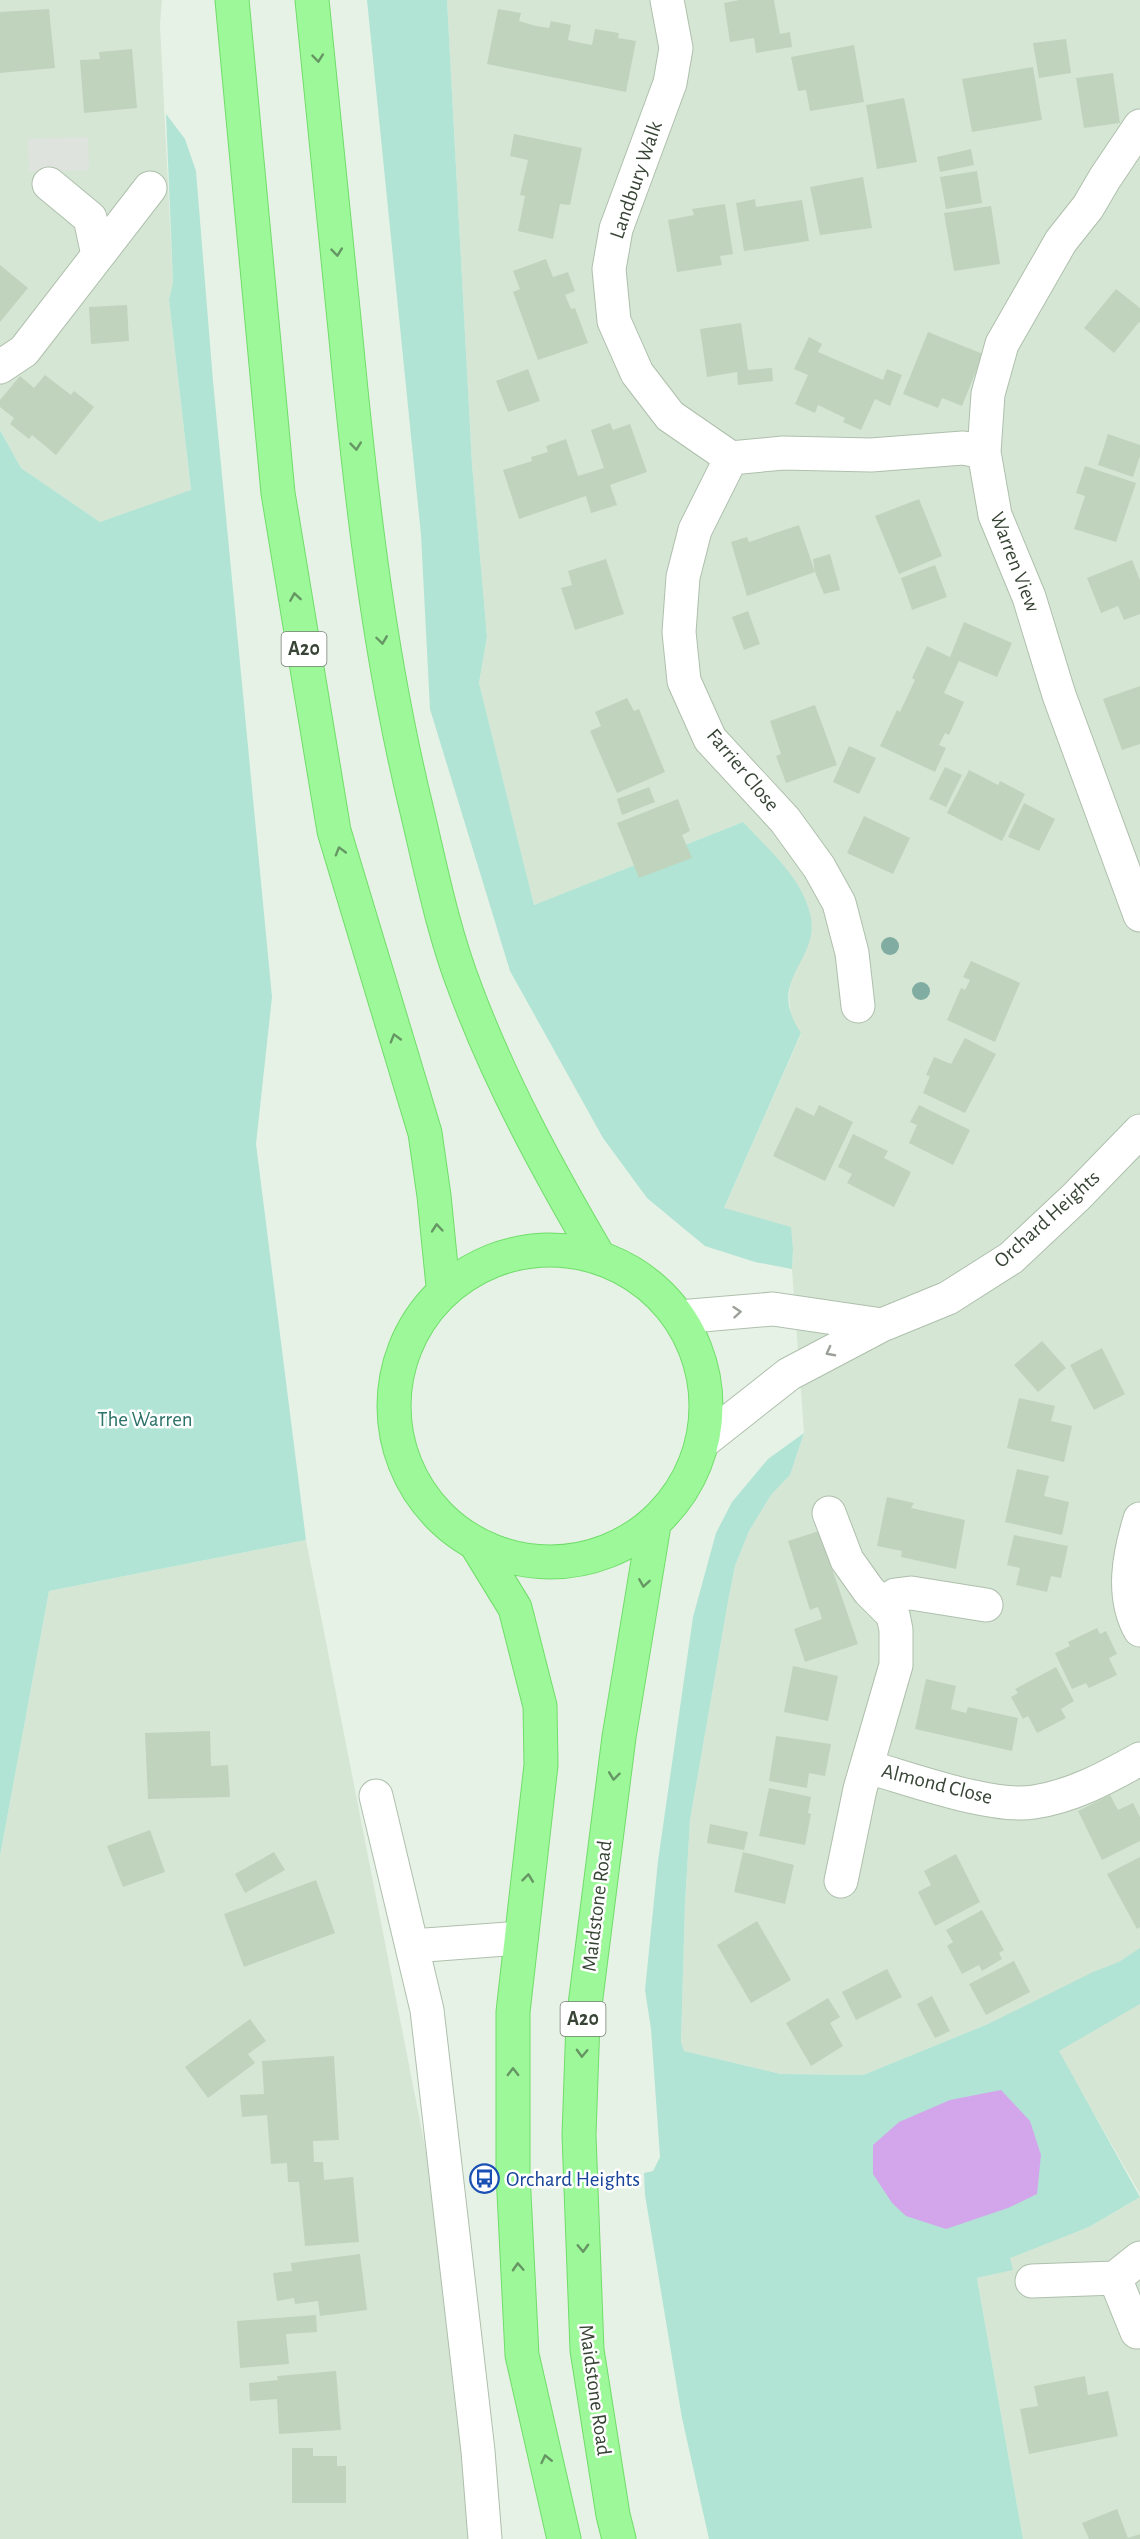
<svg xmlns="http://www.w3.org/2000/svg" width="1140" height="2539" font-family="'Alegreya Sans',sans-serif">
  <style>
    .residential { fill: #d6e6d5 }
    .green { fill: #b1e4d5 }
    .parking { fill: #dfe3de }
    .water { fill: #d3a6ec }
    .building { fill: #c0d3bc }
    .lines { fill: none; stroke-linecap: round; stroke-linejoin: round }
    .minor-casing { stroke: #aec0ac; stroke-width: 35 }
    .major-casing { stroke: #70dd6a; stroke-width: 35 }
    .minor { stroke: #fff; stroke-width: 33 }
    .major { stroke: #9df899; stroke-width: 33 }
    .tree { fill: #80aca1 }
    .oneway { stroke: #659663 }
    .oneway2 { stroke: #9ca29a }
    .labels { text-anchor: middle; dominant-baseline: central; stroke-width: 5; stroke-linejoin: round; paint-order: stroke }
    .shield { fill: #fff; stroke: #747d72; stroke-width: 1.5 }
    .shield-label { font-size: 20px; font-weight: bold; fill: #384536 }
    .street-label { font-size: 21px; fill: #384536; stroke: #fff }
    .park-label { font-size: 21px; fill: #2c7369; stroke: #fff }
    .transit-label { font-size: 21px; fill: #164399; stroke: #fff; text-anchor: start }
  </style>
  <rect width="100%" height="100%" fill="#e7f2e6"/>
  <path class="residential" d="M0 0H162L160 25 173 282 169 300 191 491 100 522 21 468 0 430Z
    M447 0H1140V2194L1058 2051 1027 2006 988 2024 863 2075 781 2074 684 2051 681 2042 685 1904 690 1820 729 1596 735 1566 749 1531 771 1495 790 1475 804 1433 792 1269 793 1250 724 1208 801 1034 791 1019 789 996 791 979 803 955 743 822 534 905 479 683 487 637 472 464Z
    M306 1540 502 2539H0V1856L49 1591Z
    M1140 2197V2539H1023L977 2278 1012 2270 1009 2258 1089 2227Z"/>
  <path class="green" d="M367 0H447L472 464 487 637 479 683 534 905 743 822C768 849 804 879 811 918 818 963 765 980 801 1033L724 1208 791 1227 793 1250 792 1269 755 1262 705 1246 647 1198 603 1138 510 971 430 709 421 535Z
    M166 114 185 139 196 171 213 381 272 997 256 1144 306 1540 49 1591 0 1856V430L21 468 100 522 191 490 169 300 173 282Z
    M804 1433 790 1475 771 1495 749 1531 735 1566 729 1596 690 1820 685 1904 681 2042 684 2051 781 2074 863 2075 988 2024 1093 1972 1119 1962 1140 1948V2004L1059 2051 1140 2197 1089 2227 1010 2258 1013 2270 977 2278 1023 2539H709L682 2418 645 2195 644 2173 653 2171 660 2157 651 2029 645 1990 658 1861 693 1617 716 1533 732 1502 768 1459Z"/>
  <path class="parking" d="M88 137 89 170 29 172 28 139Z"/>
  <path class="water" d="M1001 2090 1030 2121 1041 2155 1037 2194 1008 2208 946 2229 906 2216 892 2203 873 2174V2145L899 2122 950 2100Z"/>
  <path class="building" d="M739 0H774L780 34 790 32 792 47 756 53 754 38 730 42 724 3Z
    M49 9 55 68 0 73V12Z
    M498 9 521 13 519 21 536 26 549 28 551 21 571 25 568 40 581 43 592 45 595 29 619 33 618 38 636 41 626 92 487 64Z
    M1066 39 1071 73 1039 78 1033 43Z
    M854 45 864 102 810 111 806 90 798 91 791 57Z
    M132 49 137 108 84 113 80 60 100 59 99 52Z
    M1033 67 1042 120 972 132 962 79Z
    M1113 73 1120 123 1084 128 1076 78Z
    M904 98 917 162 877 169 866 105Z
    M514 134 582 148 570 205 560 204 553 239 518 231 525 196 520 195 528 160 510 156Z
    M971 149 974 165 940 172 937 157Z
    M977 171 982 203 946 209 940 177Z
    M863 177 872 228 820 235 810 187Z
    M755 199 756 207 802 200 809 241 744 251 736 203Z
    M725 204 733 254 720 256 722 265 677 272 668 220 694 215 692 209Z
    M991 206 1000 264 954 271 944 213Z
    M546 259 553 277 568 272 575 291 565 295 571 309 575 308 588 343 538 360 513 292 520 289 513 271Z
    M0 265 28 288 0 322Z
    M1116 289 1140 308V323L1139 322 1114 353 1084 328Z
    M127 305 129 341 91 344 89 307Z
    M741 323 748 370 772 368 773 381 738 385 737 372 707 377 700 329Z
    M928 332 983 354 962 406 942 398 938 408 903 394Z
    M809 337 822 344 818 352 883 380 887 369 902 375 890 406 875 399 861 430 843 422 845 418 818 405 815 413 795 404 808 375 794 369Z
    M528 369 540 401 508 412 496 381Z
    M45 375 71 395 74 391 94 407 56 455 32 435 29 439 10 424 14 418 0 407V400L20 376 34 388Z
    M610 423 613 430 630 424 647 472 610 485 617 505 591 513 586 496 519 519 503 470 532 461 531 457 548 452 546 446 566 439 578 476 604 468 591 430Z
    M1108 434 1140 445V456L1133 477 1098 465Z
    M1085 466 1136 483 1116 542 1074 529 1085 496 1076 493Z
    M919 499 942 556 899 574 875 516Z
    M799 525 815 572 813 559 830 554 840 590 824 594 815 572 747 596 731 542 747 537 749 542Z
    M606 559 624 614 575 630 561 588 572 585 568 571Z
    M1132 560 1140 580V614L1124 620 1118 606 1101 613 1087 578Z
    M935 565 947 597 912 610 901 578Z
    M748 611 760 644 744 650 732 617Z
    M964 622 1012 643 997 677 959 661 944 693 964 702 949 735 945 733 939 745 946 748 935 772 880 746 897 710 900 712 915 680 912 678 927 646 950 657Z
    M1140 686V744L1122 750 1103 699Z
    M627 698 634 711 639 709 665 772 617 793 590 731 601 726 595 712Z
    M815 705 837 765 786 783 776 756 781 754 770 721Z
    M849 746 876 758 859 794 833 782Z
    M945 767 962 775 946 807 929 799Z
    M969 770 998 785 1000 781 1025 794 1002 841 947 813Z
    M649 787 655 802 622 815 617 799Z
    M678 799 690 831 682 835 692 858 639 878 617 823Z
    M1024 803 1055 819 1039 851 1008 837Z
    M864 816 910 838 893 874 847 853Z
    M971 961 1020 983 995 1042 947 1020 961 988 965 990 970 980 963 977Z
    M965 1038 996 1054 965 1113 923 1093 930 1076 926 1075 934 1057 951 1064Z
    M819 1105 853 1122 825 1181 773 1156 796 1107 814 1116Z
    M919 1105 970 1130 953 1165 909 1143 917 1125 910 1122Z
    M853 1134 888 1151 884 1158 911 1172 894 1207 847 1183 852 1174 838 1167Z
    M1042 1341 1066 1368 1038 1392 1014 1365Z
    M1102 1348 1125 1394 1094 1410 1070 1365Z
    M1019 1398 1055 1406 1051 1421 1072 1426 1064 1462 1007 1448Z
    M1017 1469 1049 1476 1044 1496 1069 1502 1062 1535 1005 1522Z
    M887 1497 914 1503 911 1508 965 1520 956 1569 901 1557 902 1551 877 1546Z
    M819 1531 858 1644 805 1662 794 1629 822 1619 818 1607 810 1610 788 1541Z
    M1014 1535 1068 1546 1061 1578 1051 1576 1047 1592 1016 1585 1020 1568 1007 1565Z
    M1097 1628 1100 1634 1106 1631 1117 1654 1109 1658 1117 1675 1089 1688 1086 1683 1072 1689 1055 1653 1070 1646 1068 1642Z
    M793 1666 838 1676 828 1721 784 1712Z
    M1056 1667 1074 1701 1061 1709 1066 1718 1037 1733 1028 1716 1023 1719 1011 1697 1018 1693 1015 1689Z
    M926 1679 956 1686 951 1709 966 1713 968 1707 1018 1718 1012 1751 915 1729Z
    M210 1731 211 1766 228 1765 230 1797 148 1799 145 1733Z
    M776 1736 831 1744 825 1776 809 1773 807 1788 769 1781Z
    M769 1788 811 1797 808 1813 811 1814 805 1845 759 1836Z
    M1110 1795 1118 1810 1133 1803 1140 1817V1841L1102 1860 1078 1811Z
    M710 1824 748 1832 744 1850 707 1843Z
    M150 1830 165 1872 123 1887 107 1846Z
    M274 1852 285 1870 245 1893 235 1874Z
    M743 1852 794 1865 785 1904 734 1892Z
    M956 1854 980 1902 935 1926 918 1892 931 1885 924 1871Z
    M1140 1857V1927L1137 1929 1107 1874Z
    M316 1880 335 1933 244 1967 224 1914Z
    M982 1910 1004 1950 999 1953 1002 1959 982 1971 979 1965 962 1974 947 1946 953 1942 946 1930Z
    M757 1921 791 1980 751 2003 717 1945Z
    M1014 1961 1030 1992 986 2015 969 1984Z
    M887 1969 902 1997 856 2020 842 1992Z
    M932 1996 950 2031 935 2038 917 2004Z
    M828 1998 840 2017 830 2023 843 2046 811 2066 786 2023Z
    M250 2019 266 2041 248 2054 255 2063 208 2098 185 2067Z
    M334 2056 339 2140 313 2141 314 2162H323L324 2180 353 2177 359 2242 305 2246 299 2182H288L287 2163 271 2164 267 2115 242 2117 240 2095 264 2094 262 2061Z
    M360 2254 367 2310 320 2316 318 2301 295 2304 294 2298 277 2301 273 2273 292 2271 291 2263Z
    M316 2315 317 2332 286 2334 289 2364 240 2368 237 2321Z
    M336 2371 341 2430 279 2434 277 2399 250 2401 249 2383 278 2380 277 2376Z
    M1085 2376 1088 2395 1108 2391 1118 2436 1029 2454 1020 2409 1038 2406 1034 2386Z
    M292 2448H313V2456H337V2466H346V2503H292Z
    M1117 2509 1128 2538 1140 2534V2539H1089L1082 2523Z"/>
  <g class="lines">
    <defs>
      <path id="minor" d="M667 0 676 48 670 83 616 229 609 269 614 321 637 373 670 416 731 458 783 453 871 455 963 448 984 452
        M1140 126 1105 178 1088 207 1061 241 1002 344 988 394 984 452 995 515 1029 597 1059 695 1140 915
        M49 184 90 218 98 255
        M0 367 24 351 150 188
        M731 458 695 530 683 577 679 632 684 681 710 739 785 820 819 867 839 903 852 953 858 1006
        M679 1317 773 1309 882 1325
        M704 1441 789 1374 882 1325 948 1298 1011 1258 1076 1197 1140 1131
        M829 1513 847 1560 869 1591 893 1615 896 1630V1665L860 1789 841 1881
        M1140 1519C1129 1555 1121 1596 1140 1630
        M884 1606 895 1595 911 1593 986 1605
        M868 1767C911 1779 992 1809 1034 1802 1073 1796 1106 1778 1140 1759
        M376 1796 427 2010 478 2451 485 2539
        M412 1946 521 1938
        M1115 2278 1137 2332
        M1032 2281 1115 2278 1140 2258"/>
      <path id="major" d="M232 0 278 493 334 831 425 1133 434 1196 443 1286
        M312 0C323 113 334 226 346 339 361 497 379 656 417 811 431 870 443 931 465 988 500 1082 548 1170 599 1257
        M394 1406a156 156 0 1 1 312 0a156 156 0 1 1-312 0Z
        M477 1546 515 1608 540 1706 541 1765 513 2012V2173L522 2355 564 2539
        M619 2539 613 2515 587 2350 579 2135 583 2021 619 1737 654 1525"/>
    </defs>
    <use href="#minor" class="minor-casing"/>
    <use href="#major" class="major-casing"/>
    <use href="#minor" class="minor"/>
    <use href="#major" class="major"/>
  </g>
  <g class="tree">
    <circle cx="890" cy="946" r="9"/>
    <circle cx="921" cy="991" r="9"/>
  </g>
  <defs><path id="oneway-chevron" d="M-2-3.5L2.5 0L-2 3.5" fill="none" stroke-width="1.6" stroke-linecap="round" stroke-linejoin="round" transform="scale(1.5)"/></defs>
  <g class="oneway">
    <use href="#oneway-chevron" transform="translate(318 58) rotate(84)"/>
    <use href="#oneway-chevron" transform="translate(337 252) rotate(84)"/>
    <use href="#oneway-chevron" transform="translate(356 446) rotate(84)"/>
    <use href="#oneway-chevron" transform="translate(295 597) rotate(-99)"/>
    <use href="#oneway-chevron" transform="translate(382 640) rotate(82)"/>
    <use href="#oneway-chevron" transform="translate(340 851) rotate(-106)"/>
    <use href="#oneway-chevron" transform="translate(395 1038) rotate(-106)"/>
    <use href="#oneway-chevron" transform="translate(437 1228) rotate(-95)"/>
    <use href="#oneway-chevron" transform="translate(644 1583) rotate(99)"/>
    <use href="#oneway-chevron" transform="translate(614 1776) rotate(97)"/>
    <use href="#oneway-chevron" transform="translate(528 1878) rotate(-83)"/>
    <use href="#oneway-chevron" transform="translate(582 2053) rotate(92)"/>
    <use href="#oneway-chevron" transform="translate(513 2072) rotate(-90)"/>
    <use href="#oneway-chevron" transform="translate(583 2248) rotate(88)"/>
    <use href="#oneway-chevron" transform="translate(518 2267) rotate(-93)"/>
    <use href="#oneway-chevron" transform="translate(546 2459) rotate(-103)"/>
  </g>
  <g class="oneway2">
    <use href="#oneway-chevron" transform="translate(737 1312) rotate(-5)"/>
    <use href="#oneway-chevron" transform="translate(830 1352) rotate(152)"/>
  </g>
  <defs>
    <symbol id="bus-ring" viewBox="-11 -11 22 22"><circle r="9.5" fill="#fff" stroke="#1a4fb4" stroke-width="1.5"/><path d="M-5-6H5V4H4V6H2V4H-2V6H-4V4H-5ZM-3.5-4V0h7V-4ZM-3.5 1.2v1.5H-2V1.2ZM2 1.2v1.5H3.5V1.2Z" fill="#1a4fb4"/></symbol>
  </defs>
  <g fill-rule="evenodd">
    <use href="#bus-ring" x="468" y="2162" width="33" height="33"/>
  </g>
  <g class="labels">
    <g class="shield">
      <rect x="281.5" y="632" width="45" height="34" rx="4.5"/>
      <rect x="560.5" y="2002" width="45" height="34" rx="4.5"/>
    </g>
    <g class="shield-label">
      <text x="304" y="649">A20</text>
      <text x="583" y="2019">A20</text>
    </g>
    <g class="street-label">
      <text transform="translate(636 180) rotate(-71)">Landbury Walk</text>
      <text transform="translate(1015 562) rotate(69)">Warren View</text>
      <text transform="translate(743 770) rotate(50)">Farrier Close</text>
      <text transform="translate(1047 1219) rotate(-42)">Orchard Heights</text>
      <text transform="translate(937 1784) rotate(14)">Almond Close</text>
      <text transform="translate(597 1906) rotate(-83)">Maidstone Road</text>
      <text transform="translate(595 2390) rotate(82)">Maidstone Road</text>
    </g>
    <g class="park-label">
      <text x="145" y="1419">The Warren</text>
    </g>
    <g class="transit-label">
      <text x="506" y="2179">Orchard Heights</text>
    </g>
  </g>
</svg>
